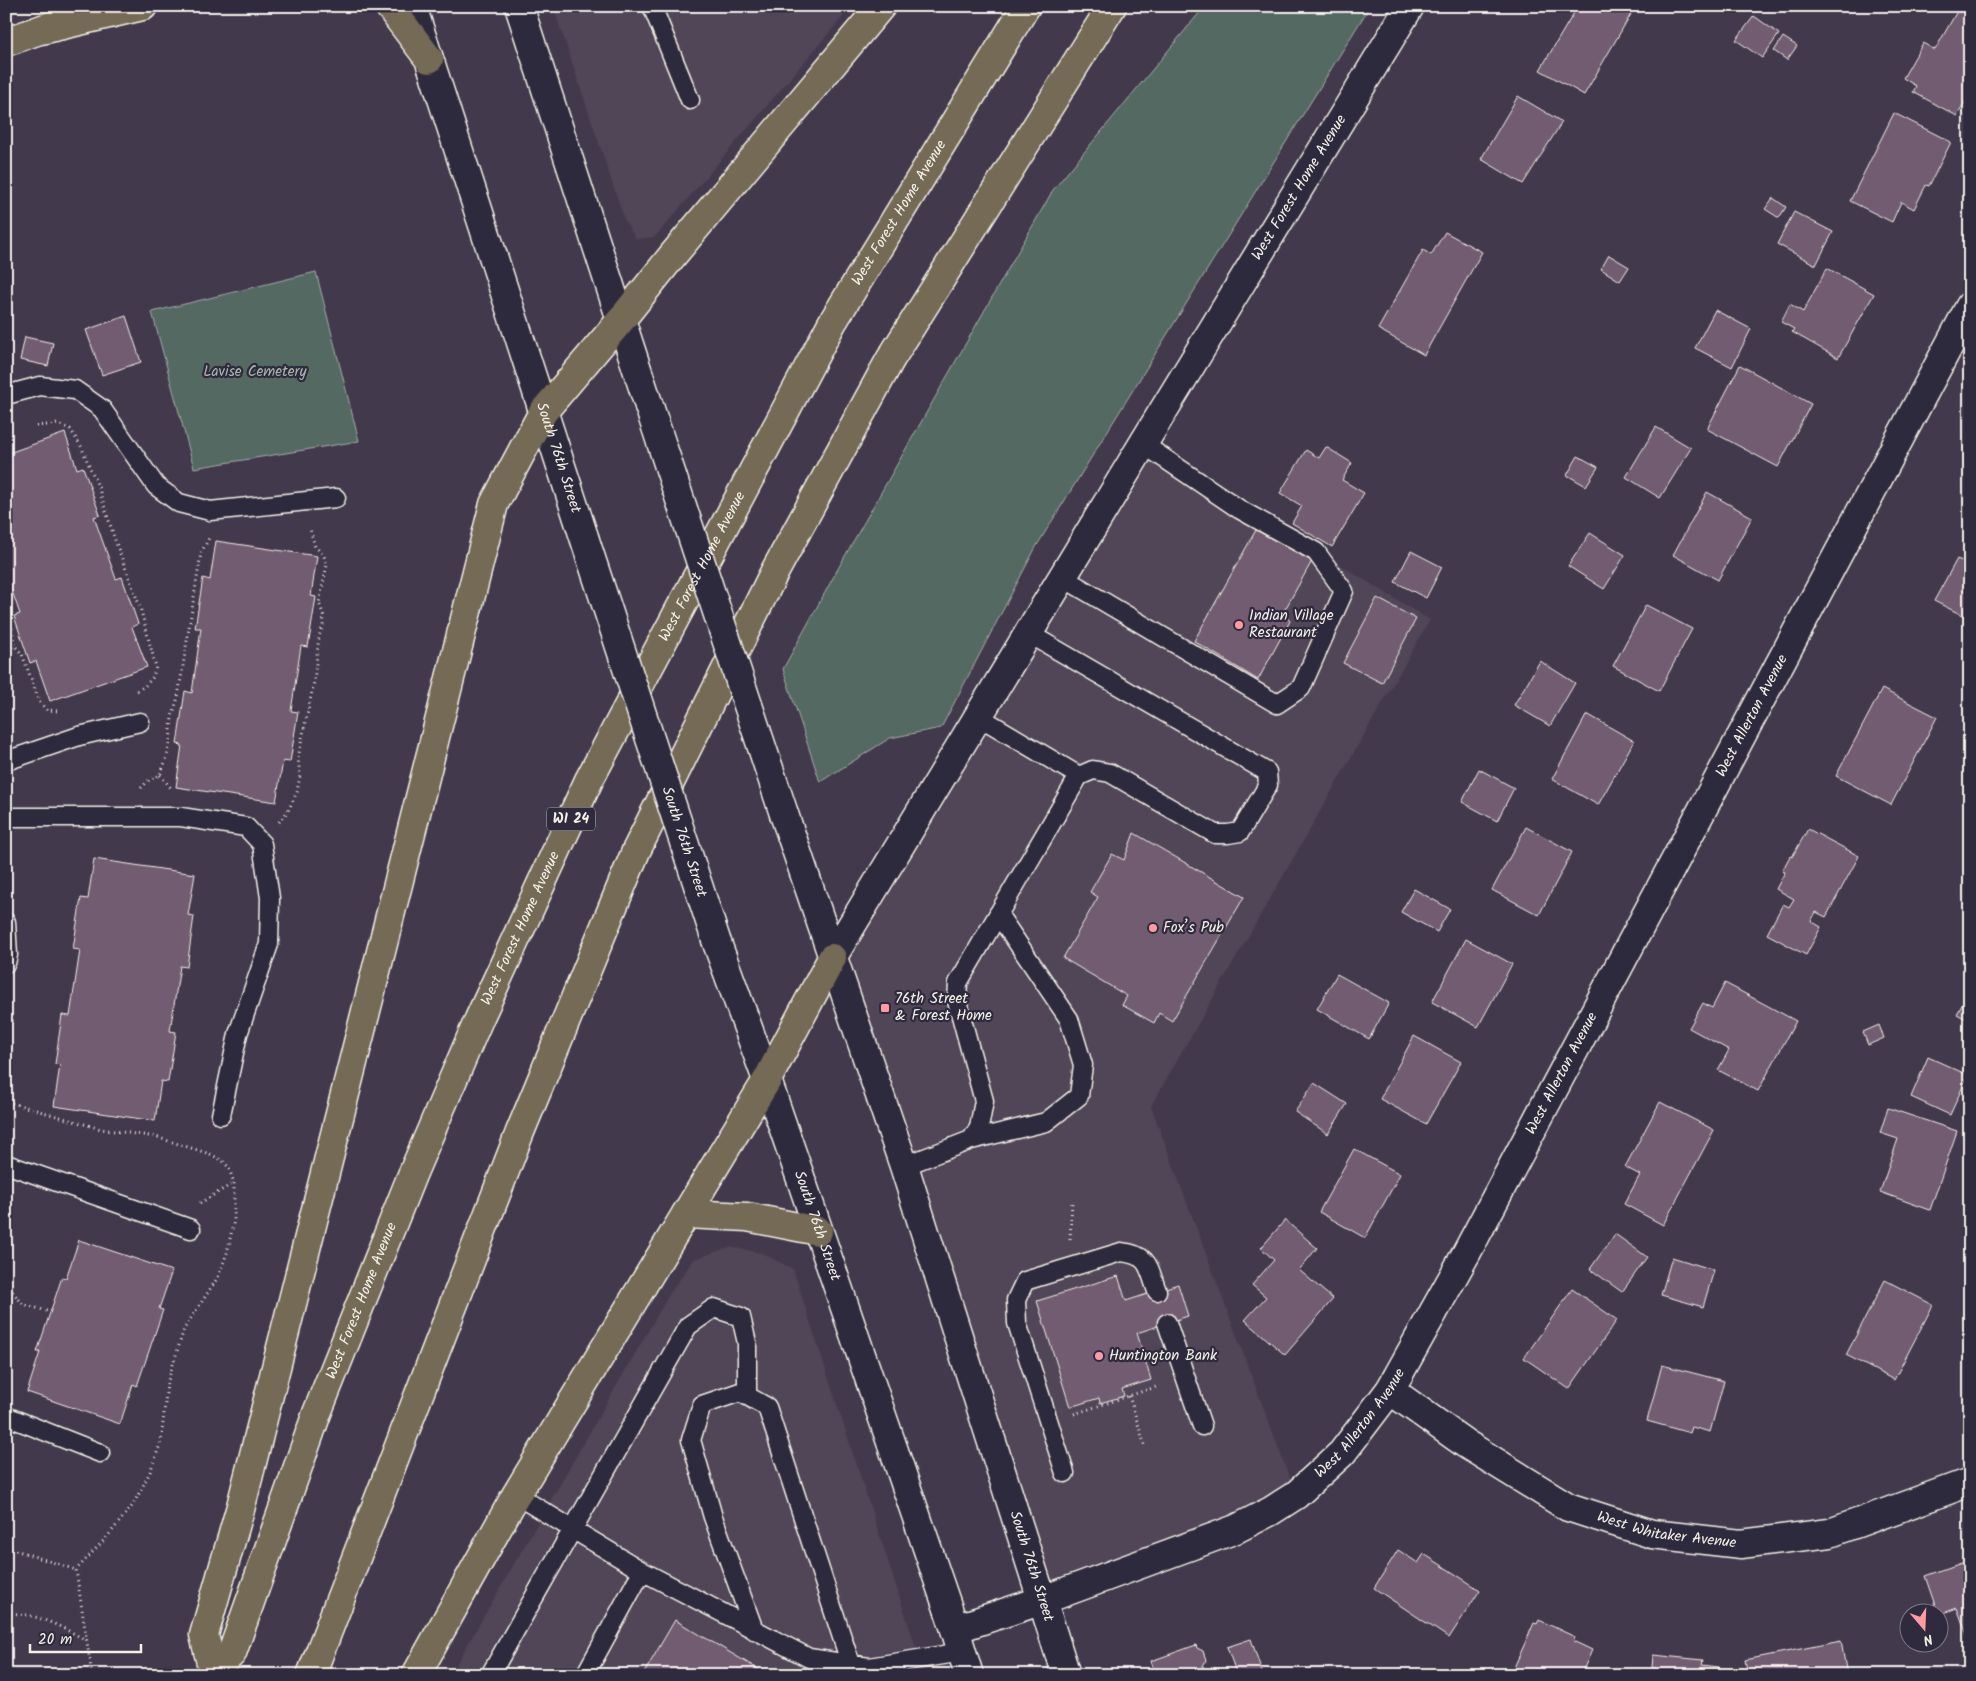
<svg xmlns="http://www.w3.org/2000/svg" width="1976" height="1681" font-family="Kalam,sans-serif">
  <style>
    .built { fill: #514458 }
    .green { fill: #546963; stroke: #a4ada6 }
    .building { fill: #725c72; stroke: #f4f1e8 }
    .lines { fill: none; stroke-linecap: round; stroke-linejoin: round }
    .service-casing { stroke: #f4f1e8; stroke-width: 21 }
    .minor-casing { stroke: #f4f1e8; stroke-width: 31 }
    .secondary-casing { stroke: #f4f1e8; stroke-width: 31 }
    .primary-casing { stroke: #f4f1e8; stroke-width: 31 }
    .motorway-casing { stroke: #f4f1e8; stroke-width: 31 }
    .path { stroke: #f4f1e8; stroke-width: 3; stroke-dasharray: 1 4; stroke-linecap: butt }
    .service { stroke: #2f2a3d; stroke-width: 18 }
    .minor { stroke: #2f2a3d; stroke-width: 28 }
    .secondary { stroke: #2f2a3d; stroke-width: 28 }
    .primary { stroke: #746b55; stroke-width: 28 }
    .motorway { stroke: #746b55; stroke-width: 28 }
    .secondary-bridge-casing { stroke: #f4f1e8; stroke-width: 31; stroke-linecap: butt }
    .secondary-bridge { stroke: #2f2a3d; stroke-width: 28 }
    .poi-dot { fill: #ff9aa2; stroke: #2f2a3d; stroke-width: 2 }
    .labels { text-anchor: middle; dominant-baseline: central; stroke-width: 4.5; stroke-linejoin: round; paint-order: stroke }
    .shield { fill: #2f2a3d; stroke: #b9b5b5; stroke-width: 1 }
    .shield-label { font-size: 14px; font-weight: bold; fill: #f4f1e8 }
    .street-label { font-size: 15px; fill: #f4f1e8; stroke: #2f2a3d }
    .park-label { font-size: 15px; fill: #acb4ac; stroke: #2f2a3d }
    .poi-label { font-size: 15px; fill: #f4f1e8; stroke: #2f2a3d; text-anchor: start }
  </style>
  <rect width="100%" height="100%" fill="#43394d"/>
  <filter id="ink" filterUnits="userSpaceOnUse"><feTurbulence type="fractalNoise" baseFrequency=".02" numOctaves="2"/><feDisplacementMap in="SourceGraphic" scale="10" xChannelSelector="R" yChannelSelector="G"/><feConvolveMatrix kernelMatrix="1 2 1 2 8 2 1 2 1" color-interpolation-filters="sRGB"/></filter>
  <g filter="url(#ink)">
    <path class="built" d="M553 6H852L655 237 636 239 625 221Z
      M1143 444 1430 620 1151 1106 1296 1495 1043 1600 832 958Z
      M730 1247 762 1253 793 1269 925 1675H450L670 1293 694 1259Z"/>
    <path class="green" d="M1205 6H1370L1036 547 941 728 890 738 820 782 783 669 845 556 1053 190Z
      M316 272 359 441 194 468 152 312Z"/>
    <path class="building" d="M1578 6H1628L1625 11 1631 14 1584 95 1540 70Z
      M1960 6H1970V94L1957 116 1913 92 1916 86 1903 78 1923 43 1935 50Z
      M1754 16 1779 34 1762 58 1736 40Z
      M1783 37 1797 46 1787 60 1774 51Z
      M1518 96 1562 122 1523 184 1481 159Z
      M1894 113 1951 142 1929 186 1926 185 1914 209 1901 202 1892 222 1850 201Z
      M1773 198 1786 207 1779 218 1765 209Z
      M1794 212 1833 232 1816 265 1777 244Z
      M1445 232 1482 252 1424 355 1378 329 1423 250 1431 255Z
      M1609 255 1629 267 1620 281 1601 269Z
      M1827 268 1874 294 1838 358 1792 332 1794 329 1781 322 1790 304 1803 312Z
      M1715 310 1751 329 1732 367 1695 348Z
      M126 316 141 362 102 375 86 330Z
      M25 337 53 343 48 366 20 360Z
      M1740 365 1811 404 1778 467 1707 429Z
      M1656 427 1691 448 1660 498 1626 477Z
      M65 433 77 469 83 467 100 515 94 517 116 579 122 577 138 624 132 627 147 667 50 701 36 661 30 663 14 616 20 614 6 574V454Z
      M1326 447 1352 463 1342 480 1364 493 1332 547 1292 523 1302 506 1280 493 1306 450 1319 458Z
      M1578 456 1598 467 1586 486 1567 475Z
      M1707 492 1752 517 1718 580 1673 555Z
      M1256 530 1312 561 1283 613 1290 621 1258 680 1194 641Z
      M1590 533 1625 555 1604 589 1568 566Z
      M216 541 317 556 311 596 316 597 308 647 301 646 291 711 298 712 290 762 283 761 276 802 176 787 182 745 177 744 185 691 192 693 201 628H195L203 578 210 580Z
      M1970 546V619L1934 601 1957 559 1962 561Z
      M1411 551 1442 567 1426 598 1395 582Z
      M1377 598 1416 619 1382 683 1343 663Z
      M1646 605 1692 629 1659 691 1613 666Z
      M1540 661 1575 683 1550 726 1514 705Z
      M1882 689 1937 717 1891 805 1836 776Z
      M1587 714 1634 741 1598 805 1552 779Z
      M1479 769 1514 788 1497 821 1462 802Z
      M1526 827 1572 852 1539 915 1492 890Z
      M1808 829 1859 856 1826 917 1816 912 1811 921 1821 927 1806 955 1767 934 1783 904 1789 907 1794 899 1776 889 1785 872 1782 871 1790 856 1792 857Z
      M1134 833 1244 897 1172 1021 1159 1013 1154 1023 1122 1005 1127 996 1063 958 1098 897 1090 892 1112 854 1124 860Z
      M94 859 195 874 188 915 194 916 187 967 180 966 170 1031 176 1032 168 1082 161 1081 155 1121 54 1106 60 1065 55 1064 62 1015 70 1016 80 950 73 949 81 898 88 899Z
      M1414 889 1450 909 1437 932 1401 912Z
      M1466 939 1512 964 1478 1027 1432 1002Z
      M1337 974 1389 1003 1369 1039 1317 1009Z
      M1725 983 1796 1021 1758 1091 1718 1070 1729 1050 1689 1028 1703 1003 1712 1008Z
      M1970 990V1021L1957 1014Z
      M1879 1025 1884 1038 1868 1045 1863 1032Z
      M1414 1036 1461 1062 1426 1124 1380 1099Z
      M1928 1057 1968 1075 1950 1115 1911 1097Z
      M1314 1083 1347 1104 1328 1134 1295 1112Z
      M1660 1102 1714 1130 1663 1225 1624 1204 1640 1175 1625 1167Z
      M1888 1108 1957 1131 1930 1210 1880 1192 1898 1139 1880 1133Z
      M1354 1149 1400 1174 1365 1238 1319 1212Z
      M1285 1220 1317 1248 1299 1270 1333 1299 1285 1355 1245 1320 1266 1297 1252 1285 1274 1260 1261 1248Z
      M1615 1234 1647 1257 1622 1292 1590 1269Z
      M79 1240 172 1271 159 1309 163 1310 137 1386 133 1384 120 1424 27 1392 40 1352H37L62 1277 66 1278Z
      M1672 1257 1714 1270 1703 1307 1661 1295Z
      M1118 1276 1126 1301 1178 1284 1188 1316 1137 1333 1151 1380 1122 1389 1124 1396 1100 1403 1099 1398 1070 1407 1037 1301Z
      M1885 1280 1933 1305 1894 1380 1846 1355Z
      M1572 1289 1617 1320 1569 1389 1524 1358Z
      M1662 1365 1724 1381 1710 1432 1692 1427 1690 1433 1647 1421Z
      M1398 1550 1418 1563 1424 1554 1480 1590 1449 1638 1374 1588Z
      M1970 1560V1643L1957 1608 1938 1615V1614L1925 1576Z
      M675 1620 768 1675H643Z
      M1539 1620 1575 1637 1573 1641 1592 1650 1581 1675H1519L1512 1672 1534 1623 1537 1624Z
      M1251 1639 1263 1675H1237L1227 1647Z
      M1841 1641 1847 1675H1748L1745 1660Z
      M1196 1645 1197 1648 1203 1651 1206 1660 1203 1666 1206 1675H1151L1150 1672 1154 1670 1151 1661Z
      M1653 1655 1703 1660 1702 1665 1719 1667 1718 1675H1655L1656 1668H1652Z"/>
    <g class="lines">
      <defs>
        <path id="service" d="M652 6 690 100
          M6 395 40 386 75 390 102 409 156 486 179 503 210 511 336 498
          M1062 577 1277 704 1301 688 1344 591 1316 552 1239 509 1143 444
          M978 716 1079 776
          M6 761 79 736 140 722
          M6 817H181L246 827 262 844 270 898 269 944 238 1034 221 1115
          M6 922 8 955 6 963
          M971 1140 1046 1122 1079 1096 1083 1065 1069 1019 998 914
          M6 1164 191 1229
          M904 1166 971 1140 979 1128 984 1101 957 1001 958 983 1079 776 1093 770 1110 773 1215 834H1228L1240 832 1268 785 1267 772 1028 633
          M1167 1323 1202 1426
          M6 1416 100 1453
          M1065 1473 1017 1323 1016 1300 1025 1281 1121 1252C1150 1255 1148 1267 1157 1291
          M516 1495 642 1571 809 1658 869 1667 962 1652
          M754 1630 713 1517 691 1440 702 1405 740 1392 767 1407 851 1665
          M490 1675 688 1326 714 1308 741 1317 747 1343V1396
          M585 1675 642 1571"/>
        <g id="minor">
          <path id="s1" d="M832 958 1143 444 1410 6"/>
          <path id="s2" d="M1390 1390 1466 1444 1568 1507 1652 1534 1741 1544 1830 1533 1970 1482"/>
          <path id="s3" d="M955 1629 1043 1600 1236 1529 1271 1511 1296 1495 1342 1453 1390 1390 1467 1252 1970 306"/>
        </g>
        <g id="secondary">
          <path id="s4" d="M412 6 584 537"/>
          <path d="M519 6 649 406"/>
          <path id="s5" d="M784 814 904 1166 1066 1675"/>
          <path id="s6" d="M717 943 767 1080 955 1629 969 1675"/>
        </g>
        <g id="primary">
          <path d="M686 1214 747 1217 818 1231"/>
          <path d="M213 1671 204 1635 241 1506 494 504 543 412 621 320 673 255 881 6"/>
          <path id="s7" d="M211 1675 213 1671 232 1653 317 1413 412 1175 479 1019 589 780 832 323 1026 6"/>
          <path d="M311 1675 520 1132 636 851 774 573 890 360 1112 6"/>
          <path d="M416 1675 516 1495 767 1080 832 958"/>
        </g>
        <path id="motorway" d="M389 6 429 59
          M42 30 143 6
          M6 42 59 23"/>
      </defs>
      <use href="#service" class="service-casing"/>
      <use href="#minor" class="minor-casing"/>
      <use href="#secondary" class="secondary-casing"/>
      <use href="#primary" class="primary-casing"/>
      <use href="#motorway" class="motorway-casing"/>
      <path class="path" d="M36 426 58 424 70 429 81 446 99 489 116 543 140 607 156 667 153 677 145 686 135 692
        M6 604 12 627 14 645 22 654 40 703 47 710 60 711
        M6 655 14 645
        M160 775 171 788
        M141 788 149 780 160 775 166 760 170 743 172 717 178 697 201 553 209 538
        M279 822 288 811 297 792 300 775 298 758 314 682 319 636 323 626 324 616 319 603 327 565 324 556 315 546 310 529
        M12 1103 101 1129 156 1137 210 1154 223 1161 229 1168 234 1183V1220L227 1253 218 1277 184 1329 167 1384 161 1442 150 1472 133 1505 107 1537 76 1570 92 1675
        M200 1203 234 1183
        M1070 1239 1072 1201
        M6 1284 23 1304 50 1312
        M1129 1396 1145 1446
        M1074 1414 1159 1386
        M6 1547 76 1570
        M6 1614C34 1611 63 1628 86 1640"/>
      <use href="#service" class="service"/>
      <use href="#minor" class="minor"/>
      <use href="#secondary" class="secondary"/>
      <use href="#primary" class="primary"/>
      <use href="#motorway" class="motorway"/>
      <defs>
        <g id="secondary-bridge">
          <path d="M649 406 784 814"/>
          <path id="s8" d="M584 537 717 943"/>
        </g>
      </defs>
      <use href="#secondary-bridge" class="secondary-bridge-casing"/>
      <use href="#secondary-bridge" class="secondary-bridge"/>
    </g>
  </g>
  <g class="poi-dot">
    <circle cx="1239" cy="625" r="5"/>
    <circle cx="1153" cy="928" r="5"/>
    <rect x="880" y="1003" width="10" height="10" rx="2.5"/>
    <circle cx="1099" cy="1356" r="5"/>
  </g>
  <g class="labels">
    <rect class="shield" x="547" y="807.5" width="48" height="23" rx="4"/>
    <g class="shield-label">
      <text x="571" y="819">WI 24</text>
    </g>
    <g class="street-label">
      <text stroke="none"><textPath href="#s1" startOffset="901">West Forest Home Avenue</textPath></text>
      <text stroke="none"><textPath href="#s7" startOffset="1621">West Forest Home Avenue</textPath></text>
      <text stroke="none"><textPath href="#s4" startOffset="475">South 76th Street</textPath></text>
      <text stroke="none"><textPath href="#s7" startOffset="1216">West Forest Home Avenue</textPath></text>
      <text stroke="none"><textPath href="#s3" startOffset="1274">West Allerton Avenue</textPath></text>
      <text stroke="none"><textPath href="#s8" startOffset="321">South 76th Street</textPath></text>
      <text stroke="none"><textPath href="#s7" startOffset="811">West Forest Home Avenue</textPath></text>
      <text stroke="none"><textPath href="#s3" startOffset="869">West Allerton Avenue</textPath></text>
      <text stroke="none"><textPath href="#s6" startOffset="300">South 76th Street</textPath></text>
      <text stroke="none"><textPath href="#s7" startOffset="406">West Forest Home Avenue</textPath></text>
      <text stroke="none"><textPath href="#s3" startOffset="464">West Allerton Avenue</textPath></text>
      <text stroke="none"><textPath href="#s2" startOffset="315">West Whitaker Avenue</textPath></text>
      <text stroke="none"><textPath href="#s5" startOffset="792">South 76th Street</textPath></text>
    </g>
    <g class="park-label">
      <text x="255" y="372">Lavise Cemetery</text>
    </g>
    <g class="poi-label">
      <text x="1249" y="616">Indian Village<tspan x="1249" dy="17">Restaurant</tspan></text>
      <text x="1163" y="928">Fox’s Pub</text>
      <text x="895" y="999">76th Street<tspan x="895" dy="17">&amp; Forest Home</tspan></text>
      <text x="1109" y="1356">Huntington Bank</text>
    </g>
  </g>
  <rect width="1976" height="1681" fill="none" stroke="#2f2a3d" stroke-width="25"/>
  <rect x="12" y="12" width="1951" height="1656" fill="none" stroke="#f4f1e8" stroke-width="2" filter="url(#ink)"/>
  <g transform="translate(1924 1628) rotate(161)"><circle r="24" fill="#2f2a3d" stroke="#7e7a81"/>
  <path d="M0-4L9 19L0 12L-9 19Z" fill="#ff9aa2"/>
  <text y="-8" font-size="14" font-weight="bold" text-anchor="middle" fill="#f4f1e8">N</text>
  </g>
  <path d="M30 1644v8h111v-8" fill="none" stroke="#f4f1e8" stroke-width="2.5"/>
  <text x="38" y="1644" font-size="15" fill="#f4f1e8" stroke="#2f2a3d" stroke-width="4" paint-order="stroke">20 m</text>
</svg>
